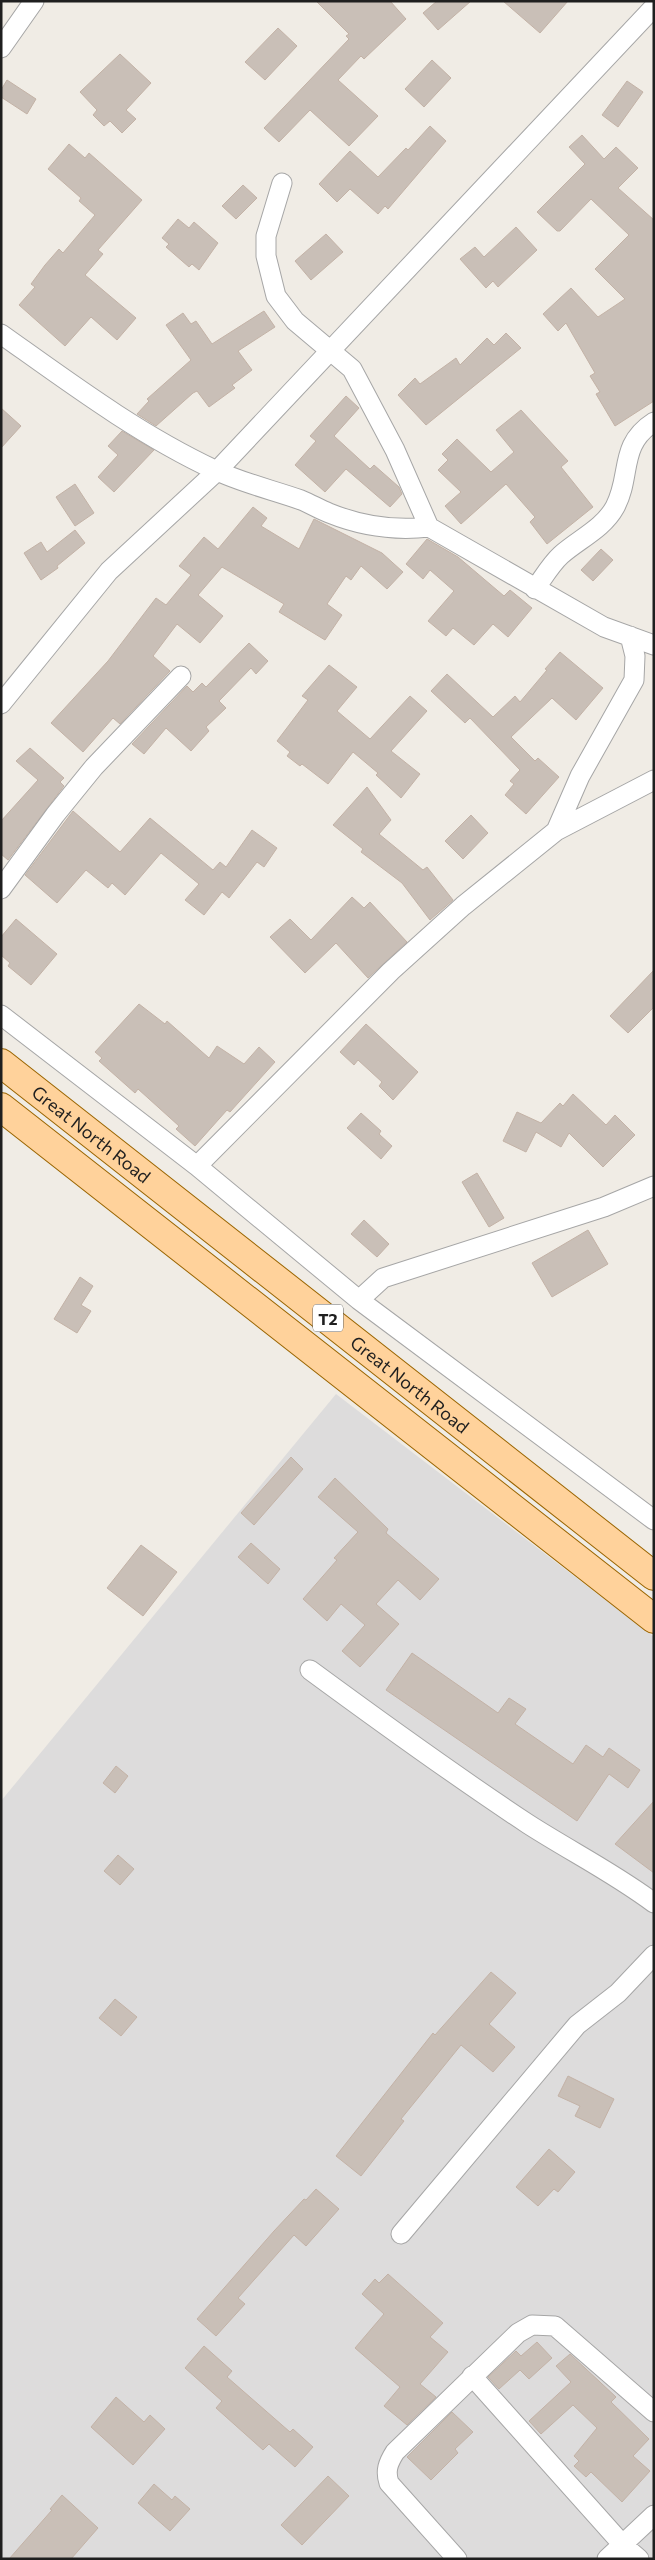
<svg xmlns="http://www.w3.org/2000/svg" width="655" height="2560" font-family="Commissioner,sans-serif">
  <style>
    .residential { fill: #dddcdc }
    .building { fill: #c9bfb7; stroke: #c3b2a6 }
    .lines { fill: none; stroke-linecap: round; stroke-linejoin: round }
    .minor-casing { stroke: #a6a6a6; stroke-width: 21 }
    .primary-casing { stroke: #9a6500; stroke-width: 30 }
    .minor { stroke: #fff; stroke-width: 19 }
    .primary { stroke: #ffd29b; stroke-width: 28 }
    .labels { text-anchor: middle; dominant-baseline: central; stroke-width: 4.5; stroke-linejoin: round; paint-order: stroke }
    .shield { fill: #fff; stroke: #626262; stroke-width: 1 }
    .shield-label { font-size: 16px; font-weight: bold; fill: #1f1f1f }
    .street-label { font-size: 18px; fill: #1f1f1f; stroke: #fff }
  </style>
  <rect width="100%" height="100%" fill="#f0ece5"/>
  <path class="residential" d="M336 1394 654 1637V2559H1V1801Z"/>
  <path class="building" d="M316 1H390L406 19 364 59 361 56 338 80 378 116 349 146 310 110 279 142 264 128 349 39 346 36 349 34Z
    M437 1H471L438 30 423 13Z
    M503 1H568L540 33Z
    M278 28 297 46 265 80 245 62Z
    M120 54 151 83 126 110 136 119 122 133 110 121 104 126 93 115 97 110 80 92Z
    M432 60 451 78 424 107 405 89Z
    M7 80 36 99 27 114 1 97V90Z
    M627 81 643 92 618 127 602 115Z
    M430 126 446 141 388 209 385 206 378 214 350 189 337 202 319 184 350 151 378 177 406 148 408 150Z
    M582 135 604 159 616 147 638 168 618 188 654 220V401L615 426 596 394 600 392 590 376 595 373 566 323 558 331 543 314 571 288 598 317 625 299 595 269 629 235 591 199 560 231H557L537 212 585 164 569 147Z
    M69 144 85 158 89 153 142 200 98 250 103 254 85 275 136 318 117 340 91 317 65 346 19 305 35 287 31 284 45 265 59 249 63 253 95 215 79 201 81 198 48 169Z
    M243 185 257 198 236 219 222 206Z
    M178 219 189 228 194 222 218 243 199 270 192 264 189 267 166 247 169 244 162 238Z
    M516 227 537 250 498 287 493 281 486 288 460 259 475 247 484 257Z
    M326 234 343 252 311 280 295 261Z
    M264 311 275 327 238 351 252 370 232 385 235 388 209 407 197 391 193 393 156 426 137 414 149 401 147 399 191 360 166 325 183 313 191 324 196 321 212 344Z
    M506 333 521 348 426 425 398 395 415 378 420 384 456 358 460 365 487 338 494 345Z
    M346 396 359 408 334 436 370 469 374 465 399 487 402 494 390 507 346 469 325 492 295 465 316 441 310 436Z
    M1 408 21 426 1 448Z
    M521 410 568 461 561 467 593 507 547 544 530 522 535 517 506 484 461 524 445 506 461 492 438 470 448 460 442 454 457 439 491 472 514 452 496 430Z
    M122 431 154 450 114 492 98 477 118 455 108 446Z
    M75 484 94 513 75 526 56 497Z
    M253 507 267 518 261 526 299 549 314 519 382 553 403 572 387 589 361 566 351 580 346 576 327 604 342 615 325 640 279 612 284 604 222 567 198 595 223 616 200 643 177 624 153 656 170 671 120 724 113 718 83 752 51 723 108 661 156 598 166 605 191 575 179 566 204 537 218 549Z
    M75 530 85 543 57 566 58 568 41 580 24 553 41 542 47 552Z
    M427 539 458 557 504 596 510 590 532 608 508 637 493 624 474 645 453 628 446 636 428 621 454 591 430 570 423 579 406 564Z
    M601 549 613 560 593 581 581 570Z
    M249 643 268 661 256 674 251 668 219 701 226 708 206 727 209 731 191 751 166 728 144 754 132 744 187 686 193 692 202 683 206 687Z
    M560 652 603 688 576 720 552 698 511 737 535 761 538 758 559 777 526 814 505 795 514 784 510 781 520 770 470 718 465 723 431 691 447 674 493 717 515 696 520 702 547 670 545 669Z
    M329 665 357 687 337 711 370 739 410 696 427 711 391 751 420 774 401 798 376 775 378 773 353 752 328 784 302 764 300 766 287 756 290 752 277 741 308 700 302 696Z
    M30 748 64 778 60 782 64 786 8 860 1 854V821L38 780 16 761Z
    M367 787 391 820 379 834 423 870 427 867 453 900 430 920 402 883 361 852 363 849 333 825Z
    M73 811 120 852 150 818 213 870 220 862 226 867 252 830 277 848 264 867 257 862 229 898 222 892 204 915 185 900 199 884 161 853 125 895 112 883 108 888 86 870 57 903 25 875Z
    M471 815 488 833 463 859 445 841Z
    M352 897 364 908 370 902 407 942 368 978 336 943 305 973 270 937 290 919 311 940Z
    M16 919 57 954 31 985 8 966 10 963 1 955V937Z
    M654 970V1007L628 1033 610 1016Z
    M139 1004 165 1024 167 1021 209 1058 217 1046 244 1064 259 1047 275 1062 230 1112 227 1110 195 1146 176 1129 179 1126 138 1089 135 1093 99 1061 102 1058 95 1052Z
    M366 1024 418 1072 393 1100 379 1086 382 1082 358 1060 354 1065 340 1052Z
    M573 1094 606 1125 615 1115 635 1135 603 1167 569 1133 561 1147 536 1132 526 1152 503 1141 517 1112 541 1123 560 1103 563 1106Z
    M361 1113 381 1131 379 1134 392 1146 381 1159 347 1128Z
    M477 1173 504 1218 489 1227 462 1182Z
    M364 1220 389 1244 377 1257 351 1234Z
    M588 1230 608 1264 552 1297 532 1263Z
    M80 1277 93 1286 81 1305 91 1311 77 1333 54 1319Z
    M291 1457 303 1469 254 1525 241 1513Z
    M335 1478 388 1529 386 1533 439 1579 420 1600 398 1580 376 1604 399 1624 360 1667 342 1651 365 1625 341 1604 327 1621 303 1599 337 1560 334 1558 358 1532 318 1497Z
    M251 1543 280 1569 268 1584 238 1557Z
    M141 1545 177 1572 143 1616 107 1588Z
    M412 1653 498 1713 509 1698 526 1709 515 1724 573 1764 586 1745 603 1757 609 1748 640 1770 628 1788 609 1774 577 1821 386 1690Z
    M116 1766 128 1776 115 1793 103 1783Z
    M654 1801V1873L615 1844Z
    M118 1855 134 1869 120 1885 104 1871Z
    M491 1972 516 1993 489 2024 515 2047 493 2072 461 2045 401 2119 404 2121 361 2176 336 2156 433 2033 435 2035Z
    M115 1999 137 2017 121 2036 99 2018Z
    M568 2076 614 2099 600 2128 575 2116 580 2106 558 2096Z
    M549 2149 575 2172 558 2192 554 2189 538 2206 516 2187Z
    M316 2189 339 2209 306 2246 294 2235 238 2298 245 2304 216 2336 197 2319 274 2231 304 2199 306 2200Z
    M388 2274 443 2323 430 2337 448 2352 420 2384 436 2397 407 2425 384 2406 400 2387 355 2348 384 2314 362 2294 375 2279 379 2283Z
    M537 2342 552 2358 529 2379 520 2370 499 2389 488 2377 516 2351 521 2356Z
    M204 2346 232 2371 227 2377 290 2432 293 2429 313 2447 295 2467 269 2444 263 2450 216 2408 222 2401 185 2368Z
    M570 2354 616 2397 611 2402 649 2439 633 2456 650 2471 622 2502 591 2472 586 2477 574 2466 579 2461 574 2456 597 2428 573 2405 541 2434 529 2421 571 2382 556 2366Z
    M116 2397 144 2422 150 2415 165 2429 133 2465 91 2427Z
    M452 2412 473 2432 455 2449 458 2453 431 2480 407 2457Z
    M328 2476 349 2496 302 2545 281 2525Z
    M154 2484 172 2500 175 2496 190 2509 170 2531 138 2503Z
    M62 2495 98 2528 71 2559H9L52 2510 50 2509Z"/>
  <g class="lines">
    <defs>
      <path id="minor" d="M1 48 34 1
        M282 183 266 236V256L276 296 295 321 352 369 395 450 429 527
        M1 334C70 383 138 434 215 470 242 483 273 490 301 500 311 504 319 509 329 513 361 526 395 531 429 527L604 627 654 645
        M535 589C543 578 551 564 561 555 579 539 603 529 615 507 632 475 618 445 654 422
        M1 704 109 571 217 471 654 7
        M556 831 580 776 634 680 635 656 630 636
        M1 889 55 815 94 767 181 676
        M1 1015 197 1166 359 1300 654 1520
        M197 1166 391 971 463 906 556 831 654 780
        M359 1300 383 1278 604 1207 654 1186
        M310 1670C382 1723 454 1775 528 1824 570 1851 614 1873 654 1903
        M401 2234 577 2025 618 1993 654 1955
        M472 2376 623 2545 639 2559
        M457 2559 389 2483C385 2471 388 2463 395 2452L518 2333 532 2325 555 2326 654 2412
        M607 2559 654 2515"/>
      <g id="primary">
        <path id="s1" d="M1 1063 654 1576"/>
        <path d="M1 1107 654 1619"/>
      </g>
    </defs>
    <use href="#minor" class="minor-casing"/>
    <use href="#primary" class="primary-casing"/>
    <use href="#minor" class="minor"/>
    <use href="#primary" class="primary"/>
  </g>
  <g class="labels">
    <rect class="shield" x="313" y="1304.5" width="30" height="27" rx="4"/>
    <g class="shield-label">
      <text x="328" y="1318">T2</text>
    </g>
    <g class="street-label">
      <text stroke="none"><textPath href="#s1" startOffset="115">Great North Road</textPath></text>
      <text stroke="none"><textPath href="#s1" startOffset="520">Great North Road</textPath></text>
    </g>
  </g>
  <rect width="655" height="2560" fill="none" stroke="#1f1f1f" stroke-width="5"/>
</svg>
